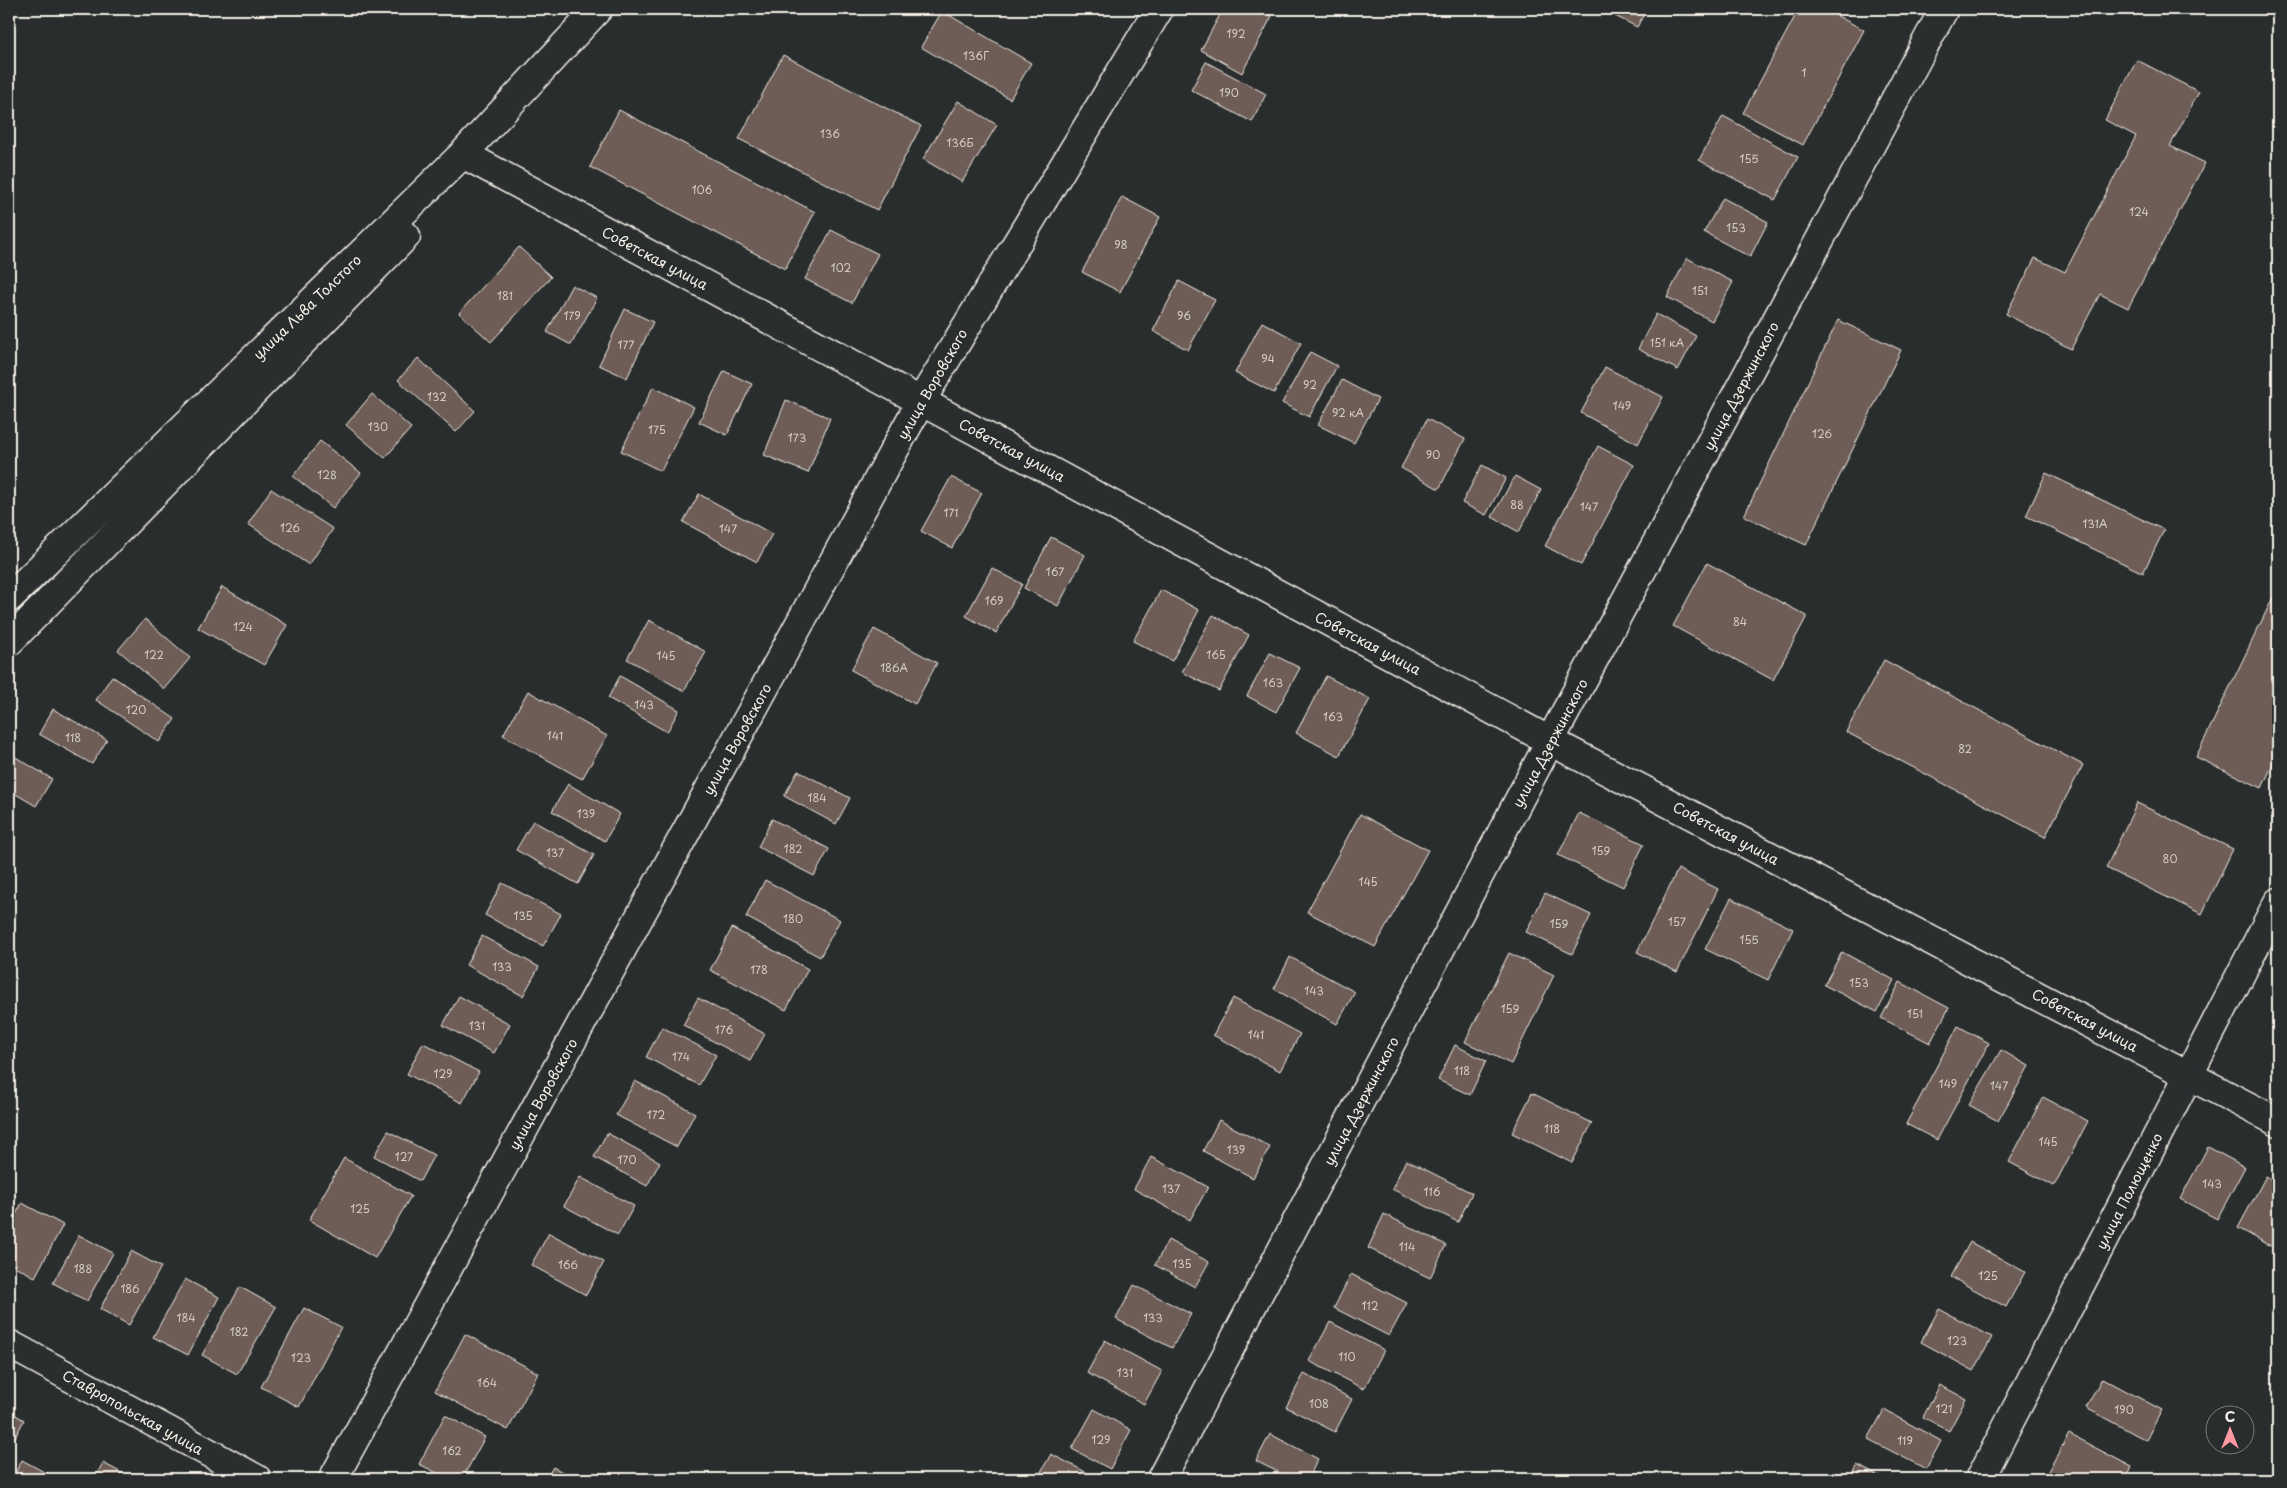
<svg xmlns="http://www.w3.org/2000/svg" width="2287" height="1488" font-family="'Playpen Sans',sans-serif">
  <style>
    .building { fill: #6e5d56; stroke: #f4f1e8 }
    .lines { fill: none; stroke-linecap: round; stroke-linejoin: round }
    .street-casing { stroke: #f4f1e8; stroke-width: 31 }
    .secondary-casing { stroke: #f4f1e8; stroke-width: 31 }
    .street { stroke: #2a2d2e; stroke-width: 28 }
    .secondary { stroke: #2a2d2e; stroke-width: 28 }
    .labels { text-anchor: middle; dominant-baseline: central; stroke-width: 4; stroke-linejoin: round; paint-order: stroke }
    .number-label { font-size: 11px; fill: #d2ccc4 }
    .street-label { font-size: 14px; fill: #f4f1e8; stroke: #2a2d2e }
  </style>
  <rect width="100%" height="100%" fill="#2a2d2e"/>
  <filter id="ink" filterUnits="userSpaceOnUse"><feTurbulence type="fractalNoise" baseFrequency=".02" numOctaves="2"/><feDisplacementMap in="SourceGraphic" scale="10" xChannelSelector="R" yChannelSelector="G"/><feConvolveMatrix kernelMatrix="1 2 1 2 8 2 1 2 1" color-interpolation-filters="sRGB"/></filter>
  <g filter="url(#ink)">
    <path class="building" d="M1223 9H1258L1272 16 1242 73 1201 50Z
      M1609 9H1647L1637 27 1607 12Z
      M1799 9H1824L1864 30 1803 145 1743 113Z
      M942 11 1031 63 1010 99 921 47Z
      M783 55 921 126 877 210 739 139Z
      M2137 60 2199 92 2170 146 2205 163 2128 308 2100 294 2071 349 2006 314 2035 258 2065 272 2136 136 2105 120Z
      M1206 62 1266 94 1252 122 1191 90Z
      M958 101 997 125 962 182 923 159Z
      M619 110 815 212 785 269 590 167Z
      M1723 116 1798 157 1775 200 1699 160Z
      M1122 197 1160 217 1120 292 1082 272Z
      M1723 198 1768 222 1750 257 1704 232Z
      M831 230 878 254 852 303 805 279Z
      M519 247 551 277 491 342 459 313Z
      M1687 258 1733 282 1712 321 1667 297Z
      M1179 281 1215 300 1188 350 1153 331Z
      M572 285 597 298 571 345 547 332Z
      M625 309 653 322 627 378 599 365Z
      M1656 314 1696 336 1678 370 1638 349Z
      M1838 320 1901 350 1806 545 1744 516Z
      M1262 322 1301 343 1274 393 1235 373Z
      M1310 352 1337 366 1309 417 1282 403Z
      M418 358 475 411 456 432 398 380Z
      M1605 367 1663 397 1638 444 1581 413Z
      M724 371 752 384 727 435 699 422Z
      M1342 380 1378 399 1354 443 1318 425Z
      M653 387 694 407 661 471 621 451Z
      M372 394 411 428 385 458 346 425Z
      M786 400 830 418 808 473 764 455Z
      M1427 419 1465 439 1439 489 1401 468Z
      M320 441 361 473 333 508 293 476Z
      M1598 446 1634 465 1581 565 1545 546Z
      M1482 465 1506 478 1486 515 1462 503Z
      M2046 473 2164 530 2143 573 2026 516Z
      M1515 476 1541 490 1519 532 1492 517Z
      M951 477 982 493 952 548 921 531Z
      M271 489 333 529 309 565 248 524Z
      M699 494 772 534 757 562 683 522Z
      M1051 537 1085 555 1058 606 1024 588Z
      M1707 563 1807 616 1773 680 1673 626Z
      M992 568 1022 584 996 633 966 616Z
      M222 587 287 625 264 665 198 628Z
      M2278 587V753L2262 788 2196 757Z
      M1161 590 1199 610 1172 661 1133 641Z
      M1213 615 1249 635 1219 691 1182 672Z
      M145 619 190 658 164 689 118 650Z
      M649 620 706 652 684 691 627 659Z
      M874 629 937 663 915 704 851 670Z
      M1270 653 1300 668 1276 712 1247 696Z
      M1884 660 2083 765 2045 837 1846 732Z
      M112 676 175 719 159 742 96 700Z
      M620 676 679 710 667 732 608 698Z
      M1326 676 1370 699 1339 756 1296 733Z
      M528 691 607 736 582 779 503 735Z
      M53 709 107 740 92 764 39 734Z
      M9 753 52 779 36 806 9 790Z
      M798 771 850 798 836 824 784 796Z
      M568 784 620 814 605 841 552 811Z
      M2137 803 2233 849 2202 914 2106 868Z
      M1579 813 1644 844 1623 887 1558 855Z
      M1360 814 1428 850 1375 947 1307 912Z
      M772 819 829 849 814 876 758 847Z
      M533 821 594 855 578 884 516 850Z
      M1678 869 1718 889 1677 972 1637 952Z
      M765 880 840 920 820 957 746 917Z
      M502 883 561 914 543 946 485 915Z
      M1545 893 1591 915 1572 954 1526 932Z
      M1731 898 1793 929 1768 980 1705 949Z
      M732 928 808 969 786 1010 710 970Z
      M482 936 539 967 523 996 466 965Z
      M1842 952 1894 980 1877 1012 1824 985Z
      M1509 953 1554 975 1511 1064 1465 1042Z
      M1290 957 1355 992 1337 1024 1274 989Z
      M1900 982 1949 1008 1930 1043 1881 1018Z
      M459 996 510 1024 494 1053 443 1025Z
      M698 998 765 1034 750 1061 683 1025Z
      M1233 998 1300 1034 1280 1071 1213 1035Z
      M1958 1026 1989 1043 1937 1140 1906 1124Z
      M662 1027 716 1055 699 1085 646 1057Z
      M423 1043 479 1072 462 1103 407 1074Z
      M1455 1045 1486 1061 1470 1095 1438 1080Z
      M2001 1050 2029 1066 1998 1121 1969 1105Z
      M635 1081 695 1113 677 1147 616 1115Z
      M1532 1093 1592 1123 1572 1163 1512 1133Z
      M2043 1097 2088 1121 2054 1186 2009 1162Z
      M1219 1120 1270 1147 1253 1178 1203 1151Z
      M388 1131 434 1155 420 1181 374 1156Z
      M607 1133 660 1162 647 1186 594 1157Z
      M2208 1147 2245 1167 2217 1219 2180 1199Z
      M1151 1157 1208 1187 1190 1220 1134 1189Z
      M344 1158 411 1196 375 1258 309 1220Z
      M1406 1160 1472 1193 1458 1222 1392 1189Z
      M2266 1176 2278 1183V1250L2238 1228Z
      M580 1177 634 1206 618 1235 564 1206Z
      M22 1203 63 1225 35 1277 9 1263V1227Z
      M1384 1214 1446 1245 1430 1278 1368 1248Z
      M549 1233 604 1262 586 1295 531 1265Z
      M79 1235 113 1253 87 1301 53 1283Z
      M1168 1240 1209 1262 1195 1287 1155 1265Z
      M1970 1242 2025 1272 2006 1307 1951 1277Z
      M131 1251 161 1267 129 1325 100 1309Z
      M1351 1274 1407 1303 1389 1336 1334 1308Z
      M185 1279 219 1297 188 1355 153 1337Z
      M1134 1285 1191 1314 1172 1348 1116 1319Z
      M240 1287 276 1307 237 1374 202 1355Z
      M304 1308 341 1327 299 1407 261 1387Z
      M1939 1309 1992 1337 1974 1371 1921 1342Z
      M1330 1322 1384 1350 1364 1389 1309 1361Z
      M465 1334 538 1373 508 1430 435 1391Z
      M1105 1340 1162 1371 1144 1404 1087 1373Z
      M1304 1374 1352 1399 1335 1432 1286 1407Z
      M2102 1378 2162 1410 2146 1440 2086 1408Z
      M1940 1385 1966 1399 1949 1431 1923 1417Z
      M1094 1409 1131 1430 1110 1469 1072 1449Z
      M1884 1410 1941 1441 1926 1469 1868 1439Z
      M9 1411 24 1420 9 1449Z
      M445 1415 485 1437 462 1479H449L419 1464Z
      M1270 1434 1318 1459 1308 1479H1292L1256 1461Z
      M2069 1434 2132 1467 2125 1479H2058L2047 1473Z
      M1051 1454 1099 1479H1037Z
      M22 1460 57 1479H12Z
      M103 1463 133 1479H94Z
      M1857 1465 1884 1479H1849Z
      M553 1467 576 1479H546Z"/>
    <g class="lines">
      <defs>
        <path id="street" d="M9 1344 257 1479
          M333 1479 921 401 1159 9
          M1980 1479 2278 902"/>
        <path id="secondary" d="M463 154 1550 741 2278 1122
          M9 598 463 154 598 9
          M9 642 406 236
          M1161 1479 1550 741 1944 9"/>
      </defs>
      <use href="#street" class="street-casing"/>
      <use href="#secondary" class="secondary-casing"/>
      <use href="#street" class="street"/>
      <use href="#secondary" class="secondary"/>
    </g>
  </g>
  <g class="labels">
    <g class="number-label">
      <text x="1236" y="33">192</text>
      <text x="976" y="55">136Г</text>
      <text x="1804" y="72">1</text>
      <text x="1229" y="92">190</text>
      <text x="830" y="133">136</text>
      <text x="960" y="142">136Б</text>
      <text x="1749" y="158">155</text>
      <text x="702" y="189">106</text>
      <text x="2139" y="211">124</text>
      <text x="1736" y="227">153</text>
      <text x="1121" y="244">98</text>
      <text x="841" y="267">102</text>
      <text x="1700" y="290">151</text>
      <text x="505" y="295">181</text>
      <text x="572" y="315">179</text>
      <text x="1184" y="315">96</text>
      <text x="1667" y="342">151 кА</text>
      <text x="626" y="344">177</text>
      <text x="1268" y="358">94</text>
      <text x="1310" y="384">92</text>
      <text x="437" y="396">132</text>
      <text x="1622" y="405">149</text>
      <text x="1348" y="412">92 кА</text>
      <text x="378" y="426">130</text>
      <text x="657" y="429">175</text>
      <text x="1822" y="433">126</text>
      <text x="797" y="437">173</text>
      <text x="1433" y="454">90</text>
      <text x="327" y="474">128</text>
      <text x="1517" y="504">88</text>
      <text x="1589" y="506">147</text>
      <text x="951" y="512">171</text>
      <text x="2095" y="523">131А</text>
      <text x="290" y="527">126</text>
      <text x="728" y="528">147</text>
      <text x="1055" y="571">167</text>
      <text x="994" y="600">169</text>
      <text x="1740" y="621">84</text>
      <text x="243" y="626">124</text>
      <text x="154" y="654">122</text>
      <text x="1216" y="654">165</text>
      <text x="666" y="655">145</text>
      <text x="894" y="667">186А</text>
      <text x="1273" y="682">163</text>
      <text x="644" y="704">143</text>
      <text x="136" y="709">120</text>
      <text x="1333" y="716">163</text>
      <text x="555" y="735">141</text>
      <text x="73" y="737">118</text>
      <text x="1965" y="748">82</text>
      <text x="817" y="797">184</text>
      <text x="586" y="813">139</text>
      <text x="793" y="848">182</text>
      <text x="1601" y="850">159</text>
      <text x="555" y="852">137</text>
      <text x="2170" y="858">80</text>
      <text x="1368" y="881">145</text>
      <text x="523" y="915">135</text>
      <text x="793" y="918">180</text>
      <text x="1677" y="921">157</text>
      <text x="1559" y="923">159</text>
      <text x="1749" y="939">155</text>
      <text x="502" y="966">133</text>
      <text x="759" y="969">178</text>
      <text x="1859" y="982">153</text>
      <text x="1314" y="990">143</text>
      <text x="1510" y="1008">159</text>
      <text x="1915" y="1013">151</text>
      <text x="477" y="1025">131</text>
      <text x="724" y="1029">176</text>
      <text x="1256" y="1034">141</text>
      <text x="681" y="1056">174</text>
      <text x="1462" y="1070">118</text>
      <text x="443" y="1073">129</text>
      <text x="1948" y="1083">149</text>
      <text x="1999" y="1085">147</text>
      <text x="656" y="1114">172</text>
      <text x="1552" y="1128">118</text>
      <text x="2048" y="1141">145</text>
      <text x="1236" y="1149">139</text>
      <text x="404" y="1156">127</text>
      <text x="627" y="1159">170</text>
      <text x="2212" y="1183">143</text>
      <text x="1171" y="1188">137</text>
      <text x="1432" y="1191">116</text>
      <text x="360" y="1208">125</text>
      <text x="1407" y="1246">114</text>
      <text x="1182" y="1263">135</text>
      <text x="568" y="1264">166</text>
      <text x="83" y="1268">188</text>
      <text x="1988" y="1275">125</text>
      <text x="130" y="1288">186</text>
      <text x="1370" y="1305">112</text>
      <text x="186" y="1317">184</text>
      <text x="1153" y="1317">133</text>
      <text x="239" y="1331">182</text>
      <text x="1957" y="1340">123</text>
      <text x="1347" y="1356">110</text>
      <text x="301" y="1357">123</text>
      <text x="1125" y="1372">131</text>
      <text x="487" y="1382">164</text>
      <text x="1319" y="1403">108</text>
      <text x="1944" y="1408">121</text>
      <text x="2124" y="1409">190</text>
      <text x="1101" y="1439">129</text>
      <text x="1905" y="1440">119</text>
      <text x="452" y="1450">162</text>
    </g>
    <g class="street-label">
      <text transform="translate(655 258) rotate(28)">Советская улица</text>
      <text transform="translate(307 307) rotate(-44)">улица Льва Толстого</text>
      <text transform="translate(932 384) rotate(-60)">улица Воровского</text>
      <text transform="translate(1741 386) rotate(-62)">улица Дзержинского</text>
      <text transform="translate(1012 450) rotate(28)">Советская улица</text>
      <text transform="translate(1368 643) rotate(28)">Советская улица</text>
      <text transform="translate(737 739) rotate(-61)">улица Воровского</text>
      <text transform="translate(1550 743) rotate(-62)">улица Дзержинского</text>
      <text transform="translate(1726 833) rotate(28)">Советская улица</text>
      <text transform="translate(2085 1020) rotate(28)">Советская улица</text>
      <text transform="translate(543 1094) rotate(-61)">улица Воровского</text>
      <text transform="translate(1361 1101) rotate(-62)">улица Дзержинского</text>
      <text transform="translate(2129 1191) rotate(-63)">улица Полющенко</text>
      <text transform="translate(133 1412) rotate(29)">Ставропольская улица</text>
    </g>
  </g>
  <rect width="2287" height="1488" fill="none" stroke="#2a2d2e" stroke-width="30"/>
  <rect x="15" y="15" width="2257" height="1458" fill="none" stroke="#f4f1e8" stroke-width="2" filter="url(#ink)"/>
  <g transform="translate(2230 1430)"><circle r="24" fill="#2a2d2e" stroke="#7b7b78"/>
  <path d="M0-4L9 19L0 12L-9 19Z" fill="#ff9aa2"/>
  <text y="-8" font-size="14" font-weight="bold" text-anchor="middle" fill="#f4f1e8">С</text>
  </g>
</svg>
